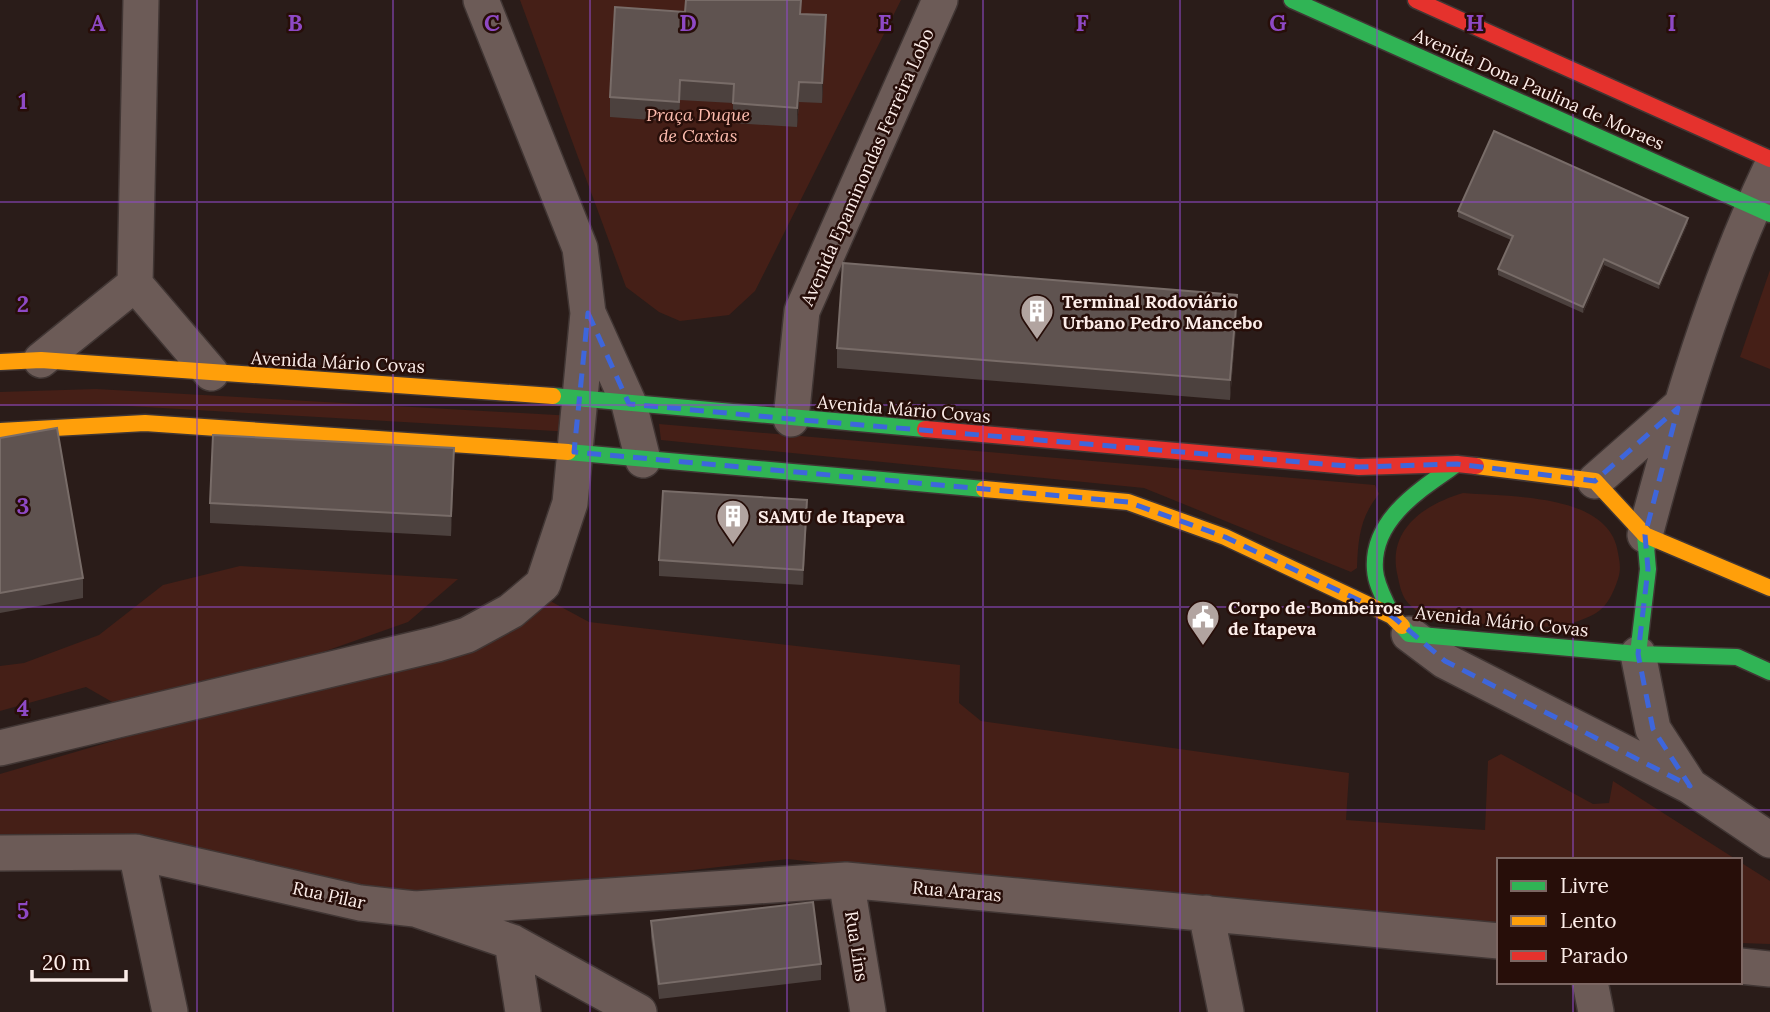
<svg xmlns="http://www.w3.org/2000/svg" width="1770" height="1012" font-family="Lora,serif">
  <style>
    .green { fill: #451f17 }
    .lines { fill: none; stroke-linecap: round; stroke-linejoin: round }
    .street-casing { stroke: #413634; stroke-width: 38 }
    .fast-casing { stroke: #413634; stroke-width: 19 }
    .slow-casing { stroke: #413634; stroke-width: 19 }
    .jam-casing { stroke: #413634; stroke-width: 19 }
    .street { stroke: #6c5b57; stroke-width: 35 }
    .fast { stroke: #30b455; stroke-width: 16 }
    .slow { stroke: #ff9f0a; stroke-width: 16 }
    .jam { stroke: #e5322d; stroke-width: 16 }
    .wall { fill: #4c413e }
    .shaded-wall { fill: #372a27 }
    .building { fill: #5f5350; stroke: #786c68; stroke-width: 2 }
    .marked { fill: none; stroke: #3e66db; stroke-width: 5; stroke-dasharray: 14 9; stroke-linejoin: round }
    .grid { fill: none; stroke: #8e49c5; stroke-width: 2; stroke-opacity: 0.55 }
    .labels { text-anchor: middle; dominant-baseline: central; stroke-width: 5; stroke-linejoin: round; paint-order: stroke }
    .street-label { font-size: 18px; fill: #fcede9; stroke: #270e09 }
    .park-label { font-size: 18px; font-style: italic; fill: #fdbcae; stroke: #270e09 }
    .poi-label { font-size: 18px; font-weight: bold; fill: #fcede9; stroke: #270e09; text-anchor: start }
    .grid-label { font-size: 23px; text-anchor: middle; font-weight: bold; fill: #8e49c5; stroke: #270e09; stroke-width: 5; stroke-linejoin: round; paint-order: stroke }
  </style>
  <rect width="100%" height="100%" fill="#2a1c19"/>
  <path class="green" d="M520 0H901L755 291 729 315 680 321 659 312 626 287Z
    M1770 270V369L1740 357Z
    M96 389 574 416 572 432 94 404 0 406V392Z
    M659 424 1375 485 1379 494C1360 517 1358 539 1357 568L1351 572 1144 488 661 440Z
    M1463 493C1510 497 1610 493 1618 553 1620 563 1621 570 1618 579 1607 611 1598 615 1566 625 1550 630 1453 623 1434 618 1427 616 1417 612 1411 606 1401 597 1400 586 1397 573 1388 528 1426 504 1463 493Z
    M240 566 458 579 408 622 323 652 166 691 121 707 86 687 0 711V666L24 663 99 635 163 585Z
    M541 596 589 622 960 665 959 703 981 721 1349 773 1346 820 1485 830 1488 761 1501 754 1593 804 1609 803 1613 781 1737 860H1499V926L1065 891 788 859 417 902 153 839 0 834V774L479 634Z
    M1740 862 1770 881V944L1740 943Z"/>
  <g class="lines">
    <defs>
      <path id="street" d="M141 0 135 284 211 373
        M481 0 580 248 588 313 629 404 643 460
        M41 360 135 284
        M791 419 802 311 940 0
        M1595 481 1678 408
        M1645 535C1678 411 1715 286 1770 170
        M1409 634 1445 661 1690 786 1770 840
        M1638 654 1653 729 1690 786
        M0 748 437 644 467 635 511 611 543 584 570 503 588 313
        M136 852 170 1012
        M0 853 136 852 360 903 415 909 512 942 639 1012
        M846 880 868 1012
        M415 909 846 880 1499 941
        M1206 913 1226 1012
        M512 942 523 1012
        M1740 966 1770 969
        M1590 982 1596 1012"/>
      <path id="fast" d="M1292 0 1770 214
        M553 396 925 429
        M568 452 984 489
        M1392 616C1386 601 1376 586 1375 570 1371 519 1421 489 1457 464
        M1402 626 1409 634 1638 654 1737 657 1770 672
        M1638 654 1648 569 1645 535"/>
      <path id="slow" d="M0 362 41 360 553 396
        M0 431 145 423 568 452
        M1476 466 1595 481 1645 535 1770 588
        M984 489 1128 502 1225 537 1392 616 1402 626"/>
      <path id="jam" d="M1416 0 1770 159
        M925 429 1359 467 1457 464 1476 466"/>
    </defs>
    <use href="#street" class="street-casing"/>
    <use href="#fast" class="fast-casing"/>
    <use href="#slow" class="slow-casing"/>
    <use href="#jam" class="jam-casing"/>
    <use href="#street" class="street"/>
    <use href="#fast" class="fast"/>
    <use href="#slow" class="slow"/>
    <use href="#jam" class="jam"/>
  </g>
  <path class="wall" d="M685 12 802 14 826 35 822 103 799 102 797 127 733 123V103L680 100 679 122 610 117V97Z
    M1458 211 1688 223 1659 289 1604 265 1583 313 1498 275V269L1511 240 1458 217Z
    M1237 315 1230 400 837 368V348Z
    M0 438 83 578V598L0 613Z
    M454 467 451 536 210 523V503Z
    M807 516 803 585 659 576V560Z
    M651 921 821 964V980L659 999 651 937Z"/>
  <path class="shaded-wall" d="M826 15V35L822 103V83Z
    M799 82V102L797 127V108Z
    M1688 218V223L1659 289V284Z
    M1604 259V265L1583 313V307Z
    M1237 295V315L1230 400V380Z
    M454 448V467L451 536V516Z
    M807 500V516L803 585V570Z"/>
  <path class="building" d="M686 0H801L800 14 826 15 822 83 799 82 797 108 733 103 734 84 680 80 679 102 610 97 615 7 685 12Z
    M1494 131 1688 218 1659 284 1604 259 1583 307 1498 269 1513 236 1458 211Z
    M843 263 1237 295 1230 380 837 348Z
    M57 428 83 578 0 593V438Z
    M213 435 454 448 451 516 210 503Z
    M663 491 807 500 803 570 659 560Z
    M813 902 821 964 659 984 651 921Z"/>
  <path class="marked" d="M588 313 629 404 791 419 1359 467 1457 464 1595 481 1678 408 1645 535 1648 569 1638 654 1653 729 1690 786 1445 661 1392 616 1225 537 1128 502 574 452Z"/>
  <path class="grid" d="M197 0V1012M393 0V1012M590 0V1012M787 0V1012M983 0V1012M1180 0V1012M1377 0V1012M1573 0V860M0 202H1770M0 405H1770M0 607H1770M0 810H1770M1573 982V1012"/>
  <defs>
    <symbol id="building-pin" viewBox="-11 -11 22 30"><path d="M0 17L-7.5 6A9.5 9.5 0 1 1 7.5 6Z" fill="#b2a4a0" stroke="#270e09"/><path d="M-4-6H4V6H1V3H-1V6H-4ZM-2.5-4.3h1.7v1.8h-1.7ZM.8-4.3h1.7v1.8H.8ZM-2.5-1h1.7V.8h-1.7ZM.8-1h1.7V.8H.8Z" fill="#fff"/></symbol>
    <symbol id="civic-pin" viewBox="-11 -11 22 30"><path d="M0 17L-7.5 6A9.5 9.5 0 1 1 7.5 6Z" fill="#b2a4a0" stroke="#270e09"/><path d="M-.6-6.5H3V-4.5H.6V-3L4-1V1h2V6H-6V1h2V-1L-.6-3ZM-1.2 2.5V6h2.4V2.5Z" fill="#fff"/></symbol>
  </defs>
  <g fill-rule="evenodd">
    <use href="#building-pin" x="1018" y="292" width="38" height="52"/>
    <use href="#building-pin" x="714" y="497" width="38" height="52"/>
    <use href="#civic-pin" x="1184" y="598" width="38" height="52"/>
  </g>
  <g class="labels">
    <g class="street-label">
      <text transform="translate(1539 89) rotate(24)">Avenida Dona Paulina de Moraes</text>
      <text transform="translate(867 167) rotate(-66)">Avenida Epaminondas Ferreira Lobo</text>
      <text transform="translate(338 362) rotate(3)">Avenida Mário Covas</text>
      <text transform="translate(904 409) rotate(5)">Avenida Mário Covas</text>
      <text transform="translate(1502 621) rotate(6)">Avenida Mário Covas</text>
      <text transform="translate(957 891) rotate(5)">Rua Araras</text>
      <text transform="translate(329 895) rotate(12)">Rua Pilar</text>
      <text transform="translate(857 946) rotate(81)">Rua Lins</text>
    </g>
    <g class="park-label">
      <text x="698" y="114">Praça Duque<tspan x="698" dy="21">de Caxias</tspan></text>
    </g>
    <g class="poi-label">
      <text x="1062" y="301">Terminal Rodoviário<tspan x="1062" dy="21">Urbano Pedro Mancebo</tspan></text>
      <text x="758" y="516">SAMU de Itapeva</text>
      <text x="1228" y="607">Corpo de Bombeiros<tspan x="1228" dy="21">de Itapeva</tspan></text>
    </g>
  </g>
  <g class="grid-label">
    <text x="98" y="31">A</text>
    <text x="295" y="31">B</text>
    <text x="492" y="31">C</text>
    <text x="688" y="31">D</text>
    <text x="885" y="31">E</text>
    <text x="1082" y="31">F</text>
    <text x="1278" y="31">G</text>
    <text x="1475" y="31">H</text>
    <text x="1672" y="31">I</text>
    <text x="23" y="109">1</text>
    <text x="23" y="312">2</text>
    <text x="23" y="514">3</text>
    <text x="23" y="716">4</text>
    <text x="23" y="919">5</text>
  </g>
  <rect x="1497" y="858" width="245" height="126" fill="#270e09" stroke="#7c6763" stroke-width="2"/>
  <rect x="1511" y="881" width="35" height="10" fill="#30b455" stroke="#7c6763" stroke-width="2"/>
  <text x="1560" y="893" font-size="21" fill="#fcede9">Livre</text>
  <rect x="1511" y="916" width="35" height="10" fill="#ff9f0a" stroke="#7c6763" stroke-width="2"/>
  <text x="1560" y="928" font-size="21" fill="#fcede9">Lento</text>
  <rect x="1511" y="951" width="35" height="10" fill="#e5322d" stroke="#7c6763" stroke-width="2"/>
  <text x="1560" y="963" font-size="21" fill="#fcede9">Parado</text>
  <path d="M32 970v10h94v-10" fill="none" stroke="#fcede9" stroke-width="3.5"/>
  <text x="42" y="970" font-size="21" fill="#fcede9" stroke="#270e09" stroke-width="5" paint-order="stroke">20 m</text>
</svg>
